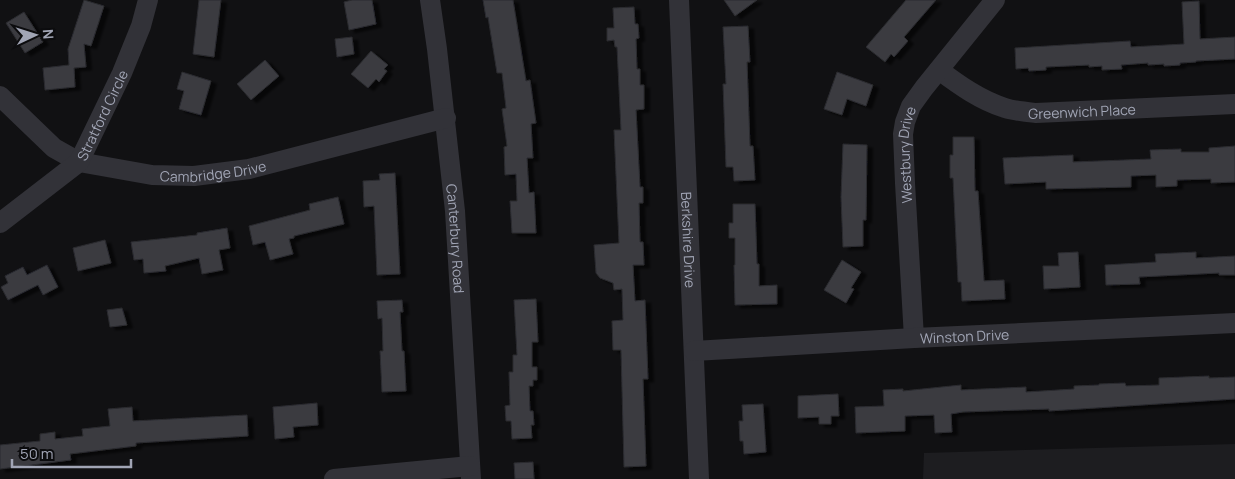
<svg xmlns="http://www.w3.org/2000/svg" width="1235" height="479" font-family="Manrope,sans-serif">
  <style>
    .built { fill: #1d1d20 }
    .building { fill: #3a3b41; stroke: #2b2b2f; filter: url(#shadow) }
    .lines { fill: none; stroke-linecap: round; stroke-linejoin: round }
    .minor { stroke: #323238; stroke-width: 20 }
    .labels { text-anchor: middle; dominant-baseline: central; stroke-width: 4; stroke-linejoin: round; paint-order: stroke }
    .street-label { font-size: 14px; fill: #a1a5b5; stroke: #0c0c0e }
  </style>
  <defs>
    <filter id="shadow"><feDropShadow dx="5.5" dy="3" stdDeviation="1" flood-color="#0009"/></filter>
  </defs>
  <rect width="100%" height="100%" fill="#111113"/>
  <path class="built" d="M1235 444V479H923L924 453Z"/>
  <path class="building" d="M84 0 104 6 91 46 84 44 86 67 74 68 75 87 45 90 43 68 69 65 68 49Z
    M199 0H221L214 57 193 54Z
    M352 0H372L376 24 349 30 344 2Z
    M483 0H513L526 81 530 80 536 123 531 124 533 158H527L529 193 534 192 536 233H512L510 201H517L516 174 505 175 504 147 507 146 502 109 506 108 502 73H497L488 17 486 18Z
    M724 0H757L735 16Z
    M906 0H936L904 37 908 41 894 57 891 54 885 62 866 47Z
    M1199 1 1200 39 1235 37V59L1196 61V62L1180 63V65L1164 66V64L1148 65V63L1121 65 1122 69 1102 70V66L1089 67V65L1046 67V70L1029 71 1028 68 1016 69 1015 48 1130 41 1131 47 1184 44 1182 2Z
    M634 7 635 24H638L639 38 636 39 637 69H640V85H644V109L636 110 640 187H643V203H639L640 242H643L644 265H633L635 301 645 300 648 379H643L646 466 624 467 621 350H613L612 321 623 320 622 289 614 290 613 283 600 278 596 273 594 245 619 243 614 130H621L617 47H615L614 40 607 41V28H614L613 8Z
    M24 12 43 42 25 53 6 23Z
    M748 26 750 62H747L750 146H753L755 180 734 181 733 167H726L723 84H726L723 27Z
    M352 37 354 54 337 57 335 39Z
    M371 51 388 65 384 69 387 71 379 82 376 79 368 88 351 74Z
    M265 60 279 76 251 100 237 84Z
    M182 72 211 81 201 115 179 109 184 91 177 89Z
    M837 72 873 85 866 106 847 99 842 115 824 109Z
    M953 137H974L975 191H978L984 281 1004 280 1005 299 962 301 961 282H958L953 178H950V155H953Z
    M843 144 867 145 866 220H863V246L843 247 841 197Z
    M1235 146V182L1211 183V179L1177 180V186L1156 187V175L1131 176V187L1046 189V182L1005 184 1003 158 1073 155V162L1151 159 1150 150 1181 149V152H1209V148Z
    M395 173 400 274 377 275 374 206 364 207 363 181 380 180 379 174Z
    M338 197 344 224 294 236V238L289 239 293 254 270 260 265 242 253 245 249 226 310 210 309 204Z
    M733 204H755L757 264H759V286L777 285V304L735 305 734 265H735V238H729V223H733Z
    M227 228 230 248 219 250 223 270 202 274 199 258 165 266 166 271 144 273 143 259 134 260 131 242 197 235V233Z
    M105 240 111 263 78 271 73 248Z
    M1078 252 1080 287 1044 289 1043 266H1059L1058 253Z
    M1196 252V258L1235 256V275H1219V273L1139 277 1140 284 1106 285 1105 265 1156 262 1155 254Z
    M842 260 861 272 851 288 854 289 846 303 824 290Z
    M47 265 58 287 43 295 38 285 8 300 1 287 8 283 5 276 23 267 27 275Z
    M536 299 538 342H532V367H537V380H533V386H529L530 411H533L534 425H531L532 438 512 439 511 421H506L505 406 510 405 509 372H513V355H517L514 300Z
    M402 300 403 312H400L402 351H404L406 391 382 392 380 351H383L382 318 378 319 377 301Z
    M122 308 127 325 110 327 107 310Z
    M1209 376V378L1235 377V399L1049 411V409L963 412 951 414 952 432 935 433 934 415 905 416V431L856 433 855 407 884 406 883 390 903 389V391L961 385V390L1026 387V392L1074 389V386L1099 385V384L1125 383 1126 386 1159 385V378Z
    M838 394 839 416H831V424H819V417L798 418V396Z
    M317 403 318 425 293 427 294 437 275 439 273 407Z
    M763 404 766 452 744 454 743 441H740L739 421H743L742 405Z
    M132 407 133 421 247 415 248 436 136 443V446L70 454 71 460 0 469V445L40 441V434L55 432V439L83 436 82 429 110 426 108 409Z
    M533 462 534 479H515L514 463Z"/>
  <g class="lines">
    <g class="minor">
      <path id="s1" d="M430 0 437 49 455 211 471 479"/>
      <path id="s2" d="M679 0 699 479"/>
      <path id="s3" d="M939 70C959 85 980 100 1005 108 1015 111 1026 112 1036 113L1235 104"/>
      <path id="s4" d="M0 96 54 148 79 162 152 175 194 176 249 169 446 118"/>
      <path id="s5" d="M0 223 79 162 122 73 141 26 148 0"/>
      <path id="s6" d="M914 338 905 183 903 134 905 122 911 106 924 88 995 0"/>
      <path id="s7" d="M694 351 914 338 1235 323"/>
      <path d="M334 479 470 466"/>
    </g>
  </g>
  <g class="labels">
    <g class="street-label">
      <text stroke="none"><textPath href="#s3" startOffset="154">Greenwich Place</textPath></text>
      <text stroke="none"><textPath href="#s5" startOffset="152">Stratford Circle</textPath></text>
      <text stroke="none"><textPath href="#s6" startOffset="184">Westbury Drive</textPath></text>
      <text stroke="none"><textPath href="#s4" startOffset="239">Cambridge Drive</textPath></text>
      <text stroke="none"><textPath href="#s1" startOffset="240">Canterbury Road</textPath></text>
      <text stroke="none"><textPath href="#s2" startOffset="240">Berkshire Drive</textPath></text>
      <text stroke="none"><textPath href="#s7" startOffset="271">Winston Drive</textPath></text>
    </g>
  </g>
  <g transform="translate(35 35) rotate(86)" stroke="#0c0c0e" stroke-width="4" paint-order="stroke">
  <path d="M0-4L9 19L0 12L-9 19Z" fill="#a1a5b5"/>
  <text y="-8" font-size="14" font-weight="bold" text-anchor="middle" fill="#a1a5b5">N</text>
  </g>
  <path d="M12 459v8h119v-8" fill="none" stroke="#a1a5b5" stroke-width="2.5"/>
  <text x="20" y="459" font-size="15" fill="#a1a5b5" stroke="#0c0c0e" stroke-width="4" paint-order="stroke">50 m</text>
</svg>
